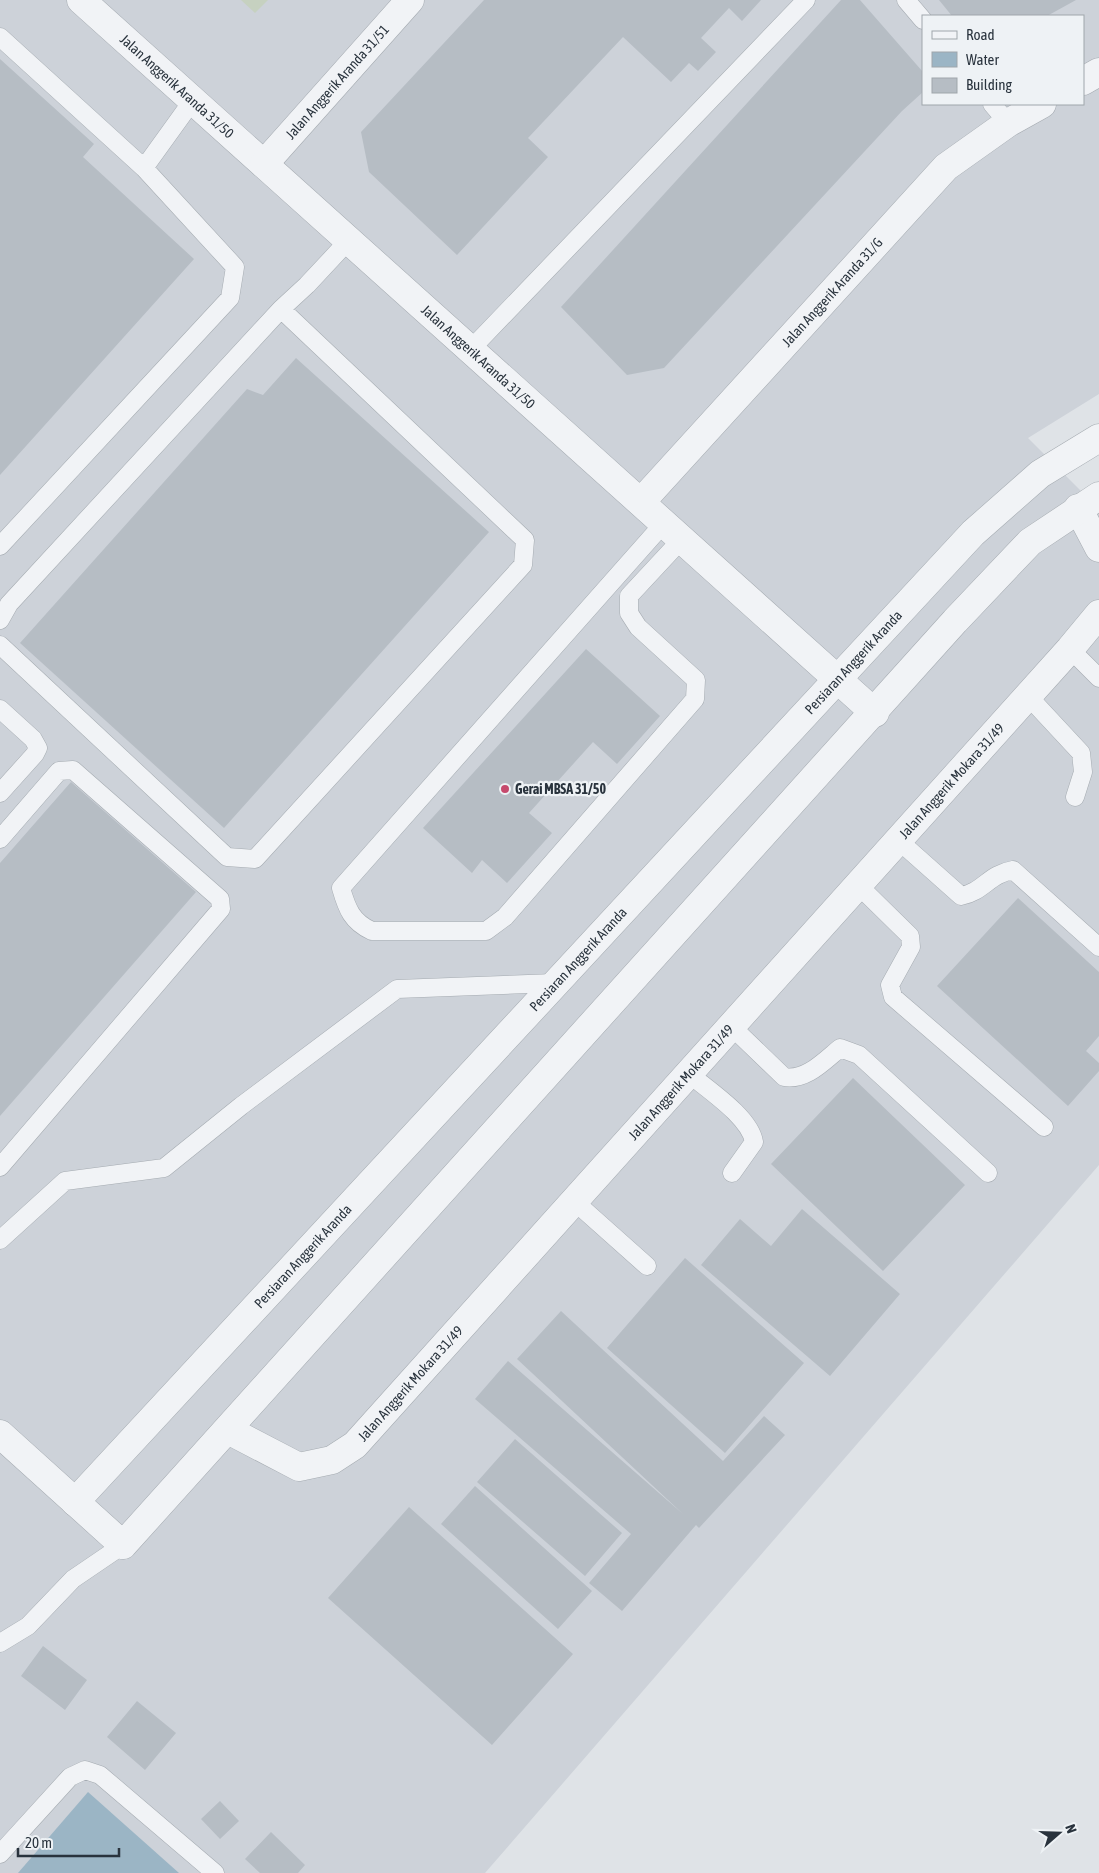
<svg xmlns="http://www.w3.org/2000/svg" width="1099" height="1873" font-family="'Asap Condensed',sans-serif">
  <style>
    .built { fill: #cdd2d9; fill-rule: evenodd }
    .green { fill: #c6d1c0 }
    .water { fill: #9bb5c5 }
    .building { fill: #b6bdc4 }
    .lines { fill: none; stroke-linecap: round; stroke-linejoin: round }
    .service-casing { stroke: #a5abb1; stroke-width: 19 }
    .minor-casing { stroke: #a5abb1; stroke-width: 29 }
    .service { stroke: #f1f3f6; stroke-width: 18 }
    .minor { stroke: #f1f3f6; stroke-width: 28 }
    .poi-dot { fill: #c64a6d; stroke: #eef2f5; stroke-width: 2 }
    .labels { text-anchor: middle; dominant-baseline: central; stroke-width: 4.5; stroke-linejoin: round; paint-order: stroke }
    .street-label { font-size: 14px; fill: #29333d; stroke: #eef2f5 }
    .poi-label { font-size: 14px; font-weight: bold; fill: #29333d; stroke: #eef2f5; text-anchor: start }
  </style>
  <rect width="100%" height="100%" fill="#dfe3e7"/>
  <path class="built" d="M0 0H1099V394L1028 438 1099 509V1165L485 1873H0ZM923 16H1083V104H923Z"/>
  <path class="green" d="M241 0H268L255 13Z"/>
  <path class="water" d="M88 1792 179 1873H18Z"/>
  <path class="building" d="M484 0H761L742 21 729 8 701 38 716 52 698 71 689 63 671 82 623 37 528 138 548 157 457 255 369 172 361 132Z
    M841 0H860L923 72V92L902 111 664 368 627 375 561 307Z
    M939 0H1076L1047 16H952Z
    M0 59 94 144 83 157 194 259 0 475Z
    M296 358 489 532 224 828 20 643 247 389 263 395Z
    M586 649 660 716 617 764 593 742 529 813 552 833 507 883 482 860 472 873 423 828Z
    M71 782 196 892 0 1116V863Z
    M1018 898 1099 972V1036L1086 1051 1099 1063V1071L1068 1106 937 986Z
    M853 1078 965 1185 883 1271 771 1164Z
    M802 1209 900 1294 830 1376 701 1265 740 1219 771 1246Z
    M685 1258 804 1363 725 1453 607 1348Z
    M561 1311 723 1461 764 1416 785 1435 699 1528 696 1525 622 1611 589 1583 631 1534 475 1399 508 1361 683 1514 517 1359Z
    M515 1439 622 1533 585 1576 477 1482Z
    M475 1486 592 1591 558 1629 441 1524Z
    M409 1507 573 1654 492 1745 328 1598Z
    M43 1646 87 1680 65 1710 21 1676Z
    M137 1701 176 1733 145 1770 107 1737Z
    M220 1801 239 1821 220 1839 201 1819Z
    M271 1832 305 1865 298 1873H260L245 1859Z"/>
  <g class="lines">
    <defs>
      <path id="service" d="M906 0 923 20
        M0 37 144 168 235 267 230 298 0 546
        M992 104 1008 123
        M144 168 193 100
        M281 309 307 285 349 240
        M471 349 806 0
        M664 523 341 888C347 909 352 922 372 931H486L505 917 695 699 696 680 638 627 629 613V596L682 539
        M0 620 9 604 281 309 525 540 523 565 255 859 227 857 0 645
        M1070 649 1099 678
        M1028 696 1081 753 1083 772 1075 797
        M0 709 33 739 38 748 35 754 0 793
        M0 839 59 771 73 770 220 899 221 909 0 1167
        M898 840 961 896C983 892 989 874 1013 870L1099 947
        M858 885 910 936 911 947 890 985 893 997 1044 1127
        M731 1026 784 1077C806 1081 824 1061 840 1048L859 1055 988 1173
        M688 1073C708 1090 750 1117 754 1142L732 1173
        M574 1201 647 1266
        M0 1240 65 1181 164 1168 241 1106 397 989 555 983
        M0 1643 28 1626 73 1579 123 1545
        M0 1854 70 1777 85 1770 100 1775 215 1873"/>
      <g id="minor">
        <path id="s1" d="M81 0 875 713"/>
        <path d="M1083 81 1099 72"/>
        <path id="s2" d="M264 164 410 0"/>
        <path id="s3" d="M641 502 946 167 1008 123 1042 104"/>
        <path d="M1078 508 1099 548"/>
        <path id="s4" d="M228 1430 299 1467 332 1460 355 1445 1070 649 1099 614"/>
        <path d="M0 1434 123 1545 955 621 1030 542 1099 496"/>
        <path id="s5" d="M75 1502 973 533 1040 474 1099 438"/>
      </g>
    </defs>
    <use href="#service" class="service-casing"/>
    <use href="#minor" class="minor-casing"/>
    <use href="#service" class="service"/>
    <use href="#minor" class="minor"/>
  </g>
  <circle class="poi-dot" cx="505" cy="789" r="5"/>
  <g class="labels">
    <g class="street-label">
      <text stroke="none"><textPath href="#s2" startOffset="110">Jalan Anggerik Aranda 31/51</textPath></text>
      <text stroke="none"><textPath href="#s1" startOffset="129">Jalan Anggerik Aranda 31/50</textPath></text>
      <text stroke="none"><textPath href="#s3" startOffset="284">Jalan Anggerik Aranda 31/G</textPath></text>
      <text stroke="none"><textPath href="#s1" startOffset="534">Jalan Anggerik Aranda 31/50</textPath></text>
      <text stroke="none"><textPath href="#s5" startOffset="1145">Persiaran Anggerik Aranda</textPath></text>
      <text stroke="none"><textPath href="#s4" startOffset="1034">Jalan Anggerik Mokara 31/49</textPath></text>
      <text stroke="none"><textPath href="#s5" startOffset="740">Persiaran Anggerik Aranda</textPath></text>
      <text stroke="none"><textPath href="#s4" startOffset="629">Jalan Anggerik Mokara 31/49</textPath></text>
      <text stroke="none"><textPath href="#s5" startOffset="335">Persiaran Anggerik Aranda</textPath></text>
      <text stroke="none"><textPath href="#s4" startOffset="224">Jalan Anggerik Mokara 31/49</textPath></text>
    </g>
    <g class="poi-label">
      <text x="515" y="789">Gerai MBSA 31/50</text>
    </g>
  </g>
  <rect x="922" y="15" width="162" height="90" fill="#eef2f5" stroke="#9fa6ab"/>
  <rect x="932" y="31" width="25" height="8" fill="#f1f3f6" stroke="#9fa6ab"/>
  <text x="966" y="40" font-size="15" fill="#29333d">Road</text>
  <rect x="932" y="52" width="25" height="15" fill="#9bb5c5" stroke="#9fa6ab"/>
  <text x="966" y="65" font-size="15" fill="#29333d">Water</text>
  <rect x="932" y="78" width="25" height="15" fill="#b6bdc4" stroke="#9fa6ab"/>
  <text x="966" y="90" font-size="15" fill="#29333d">Building</text>
  <g transform="translate(1059 1833) rotate(70)" stroke="#eef2f5" stroke-width="4" paint-order="stroke">
  <path d="M0-4L9 19L0 12L-9 19Z" fill="#29333d"/>
  <text y="-8" font-size="14" font-weight="bold" text-anchor="middle" fill="#29333d">N</text>
  </g>
  <path d="M18 1848v8h101v-8" fill="none" stroke="#29333d" stroke-width="2.5"/>
  <text x="25" y="1848" font-size="15" fill="#29333d" stroke="#eef2f5" stroke-width="4" paint-order="stroke">20 m</text>
</svg>
